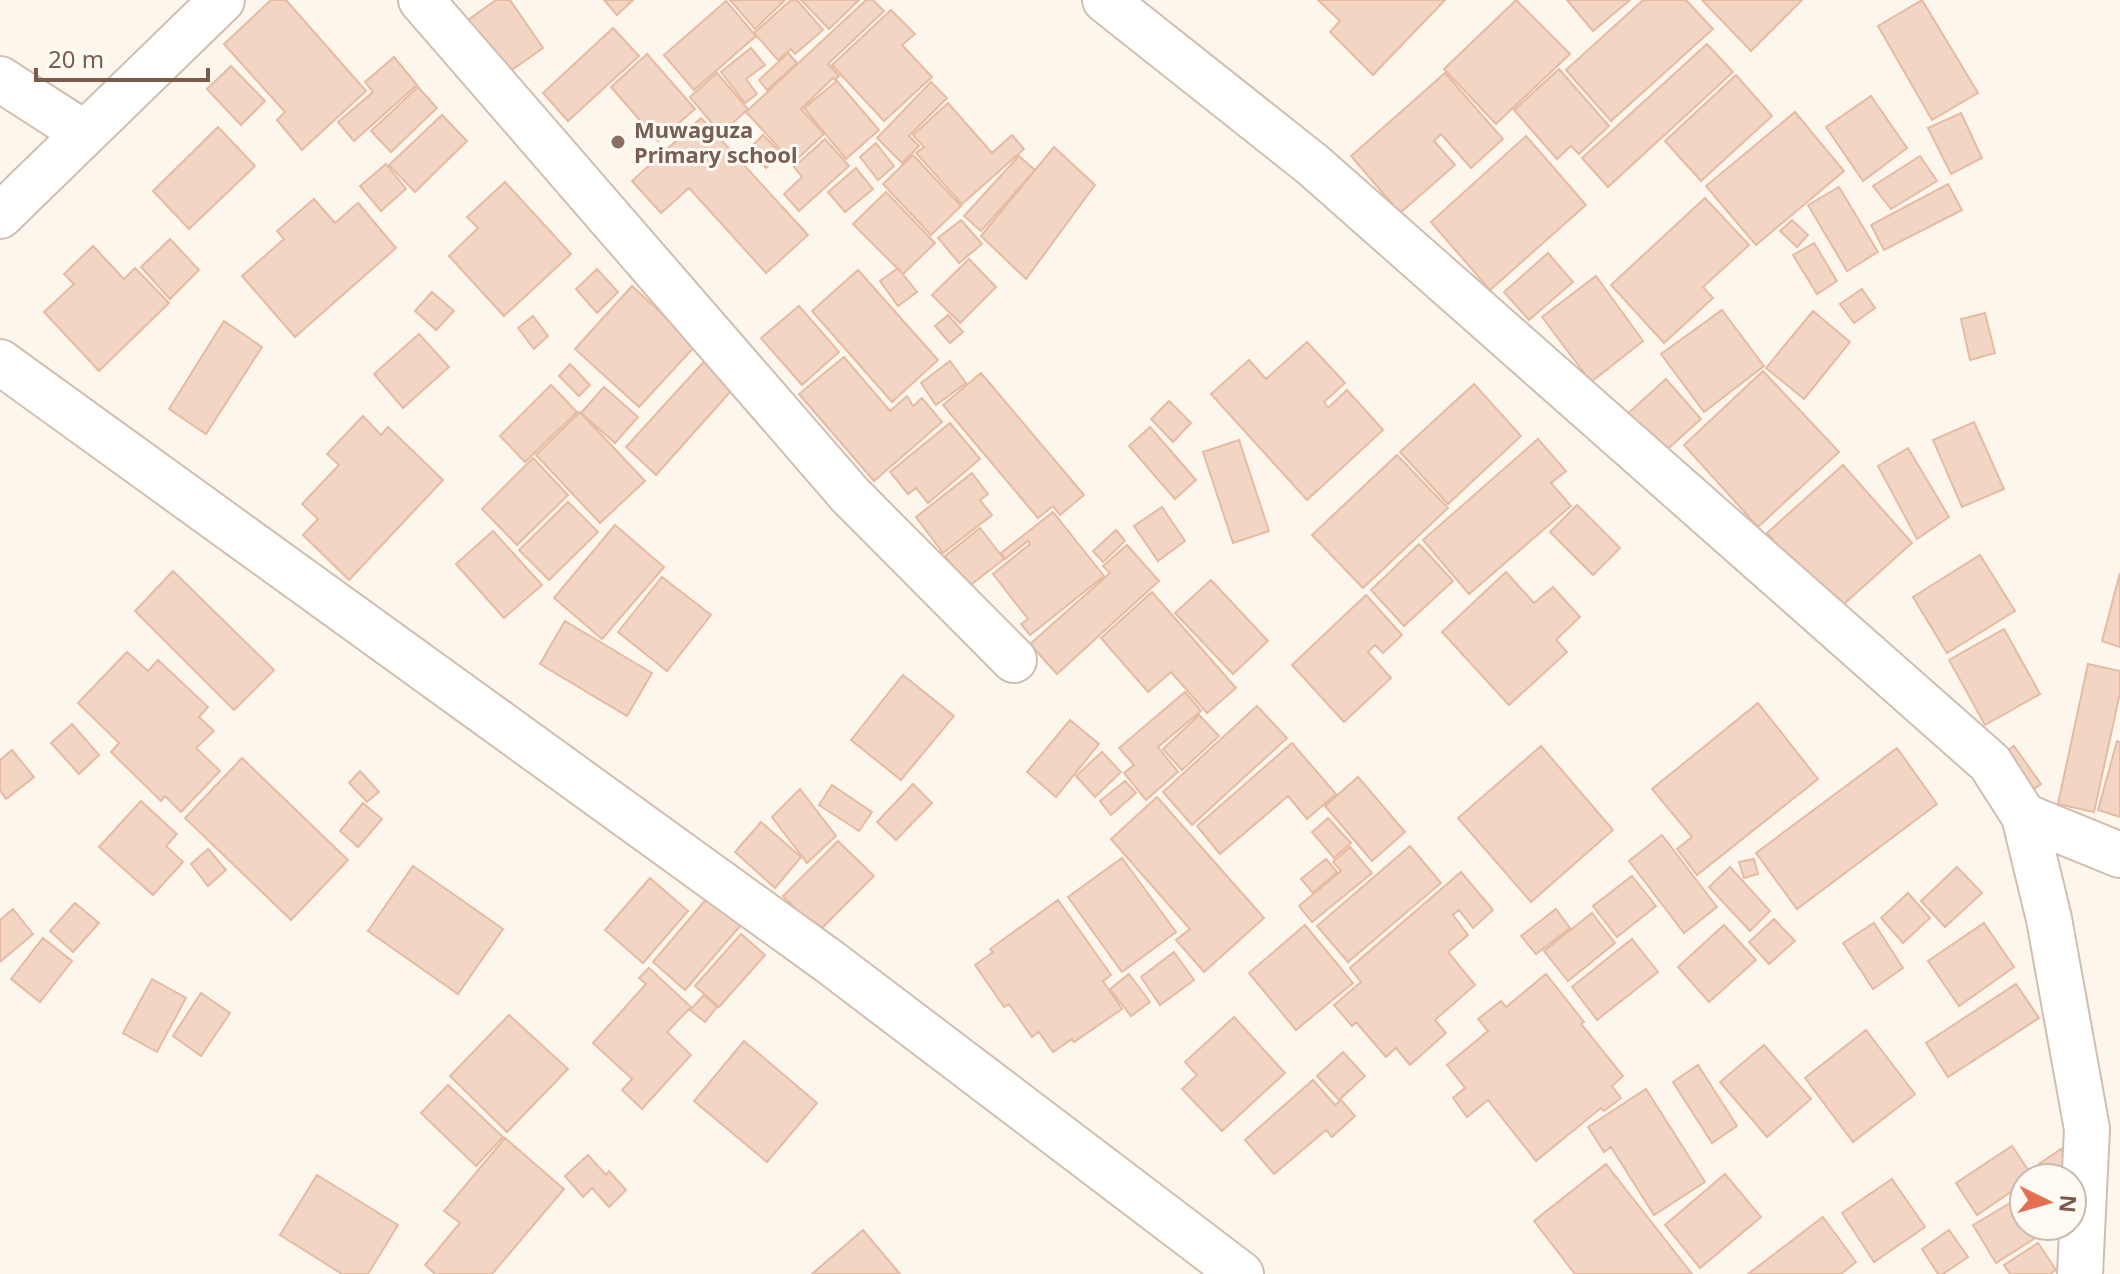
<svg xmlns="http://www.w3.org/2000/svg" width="2120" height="1274" font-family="'Noto Sans',sans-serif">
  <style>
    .building { fill: #f3d5c3; stroke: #e6bba3; stroke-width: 2 }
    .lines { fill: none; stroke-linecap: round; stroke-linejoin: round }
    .minor-casing { stroke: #d1beb0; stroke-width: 48 }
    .minor { stroke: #fff; stroke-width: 44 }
    .education-dot { fill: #8d6e63; stroke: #fffaf3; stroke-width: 3 }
    .labels { text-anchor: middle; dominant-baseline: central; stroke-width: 6; stroke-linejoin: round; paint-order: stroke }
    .education-label { font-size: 22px; font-weight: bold; fill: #785e54; stroke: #fffaf3; text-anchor: start }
  </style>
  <rect width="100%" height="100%" fill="#fdf6ec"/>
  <path class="building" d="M271 0H286L366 91 302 150 277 120 285 112 224 44Z
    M496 0H510L543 48 502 77 465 22Z
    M604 0H633L617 15Z
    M730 0H785L755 29Z
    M791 0H797L823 30 795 54 791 49 778 60 754 33Z
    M801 0H859L829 29Z
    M866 0H873L884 11 828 64 839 76 835 80 833 78 801 109 824 134 793 163 746 112Z
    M1318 0H1445L1373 75 1330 32 1340 21Z
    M1516 0 1570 54 1496 124 1444 69Z
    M1567 0H1630L1593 31Z
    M1643 0H1686L1713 29 1611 121 1566 70Z
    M1702 0H1802L1751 51Z
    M1922 0 1978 93 1932 120 1878 26Z
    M726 1 756 36 694 90 664 55Z
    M891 10 915 34 902 45 932 77 884 121 832 65Z
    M613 28 639 56 568 121 543 93Z
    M1707 44 1733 72 1608 187 1582 158Z
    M751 48 765 65 746 79 757 94 745 103 721 72Z
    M788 53 797 63 767 90 759 80Z
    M647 54 695 109 658 141 611 87Z
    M394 57 417 85 354 141 338 122 373 92 365 82Z
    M231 66 265 101 241 125 207 89Z
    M1559 69 1609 126 1579 154 1571 146 1557 159 1514 110Z
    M717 73 748 109 721 134 690 97Z
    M1445 73 1503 139 1471 168 1441 134 1434 141 1455 165 1400 213 1351 156Z
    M1736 75 1772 116 1701 181 1665 141Z
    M837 81 879 130 846 159 804 108Z
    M931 82 947 98 909 136 919 146 902 163 877 138Z
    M418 87 437 108 391 152 371 131Z
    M1871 96 1907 148 1863 181 1826 127Z
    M948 103 992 153 1012 135 1024 149 962 204 916 153 924 147 913 135Z
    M1795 112 1844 171 1756 245 1706 186Z
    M1961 113 1982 158 1951 174 1928 128Z
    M442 115 467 141 415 192 389 165Z
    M701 118 808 235 766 273 689 188 661 213 632 181Z
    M218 127 255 166 189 229 153 191Z
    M763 135 781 153 766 168 749 149Z
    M1526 136 1586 205 1490 290 1431 222Z
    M825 139 849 166 799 211 784 194 802 177 794 167Z
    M876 143 894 166 878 180 860 157Z
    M1054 147 1095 185 1026 279 981 236Z
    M913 155 961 206 931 235 883 184Z
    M1019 156 1035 170 981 231 964 216Z
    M1920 156 1937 181 1891 209 1873 186Z
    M386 164 406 189 381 211 360 186Z
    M856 168 873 189 845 212 828 192Z
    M505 182 571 254 504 316 449 256 478 228 467 217Z
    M1948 184 1962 210 1884 250 1871 225Z
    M1839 187 1878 252 1847 271 1808 205Z
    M886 192 935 243 903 274 853 224Z
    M1705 198 1749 245 1703 287 1713 298 1664 343 1611 285Z
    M314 199 335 223 358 203 396 248 295 337 242 276 284 239 277 231Z
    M961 220 982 244 959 263 938 238Z
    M1792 220 1808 235 1797 247 1780 231Z
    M170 239 199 270 170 299 141 267Z
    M1814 243 1837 281 1817 294 1793 255Z
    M93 246 124 279 135 268 169 303 99 371 44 312 74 284 64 274Z
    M1548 253 1573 282 1529 320 1504 292Z
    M969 259 996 287 960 323 932 295Z
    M898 268 917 292 898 306 880 281Z
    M597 269 618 292 597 313 576 289Z
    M858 270 938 360 892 402 812 311Z
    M1596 276 1643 341 1591 382 1542 317Z
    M632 286 696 345 639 407 575 349Z
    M1862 289 1875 308 1854 323 1840 304Z
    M432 292 454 311 436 330 415 311Z
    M799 306 839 352 802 385 761 338Z
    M1722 310 1764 366 1704 412 1661 354Z
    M1813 311 1850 342 1804 399 1766 368Z
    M1985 313 1995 353 1970 360 1961 319Z
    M948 315 963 332 950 343 935 326Z
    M533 316 548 336 534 349 518 328Z
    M224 321 262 347 206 434 169 409Z
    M419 334 449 367 403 408 374 374Z
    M1307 342 1345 383 1324 402 1328 408 1347 390 1383 430 1307 500 1211 394 1249 360 1266 379Z
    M710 355 739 382 656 475 626 447Z
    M844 357 890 411 907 396 913 406 922 398 942 422 874 481 799 394Z
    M950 361 966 383 936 405 921 383Z
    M570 364 590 385 579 396 559 376Z
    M1763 371 1839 452 1758 527 1684 445Z
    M981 373 1084 495 1060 515 1053 506 1038 518 943 405Z
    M1666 379 1701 419 1660 456 1625 416Z
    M1474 384 1521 436 1448 504 1400 452Z
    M551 385 577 412 525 462 500 436Z
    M604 387 638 417 615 443 581 413Z
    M1169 401 1191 423 1173 442 1151 419Z
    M580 412 645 481 600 523 536 455Z
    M363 416 381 435 388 427 443 480 349 580 303 535 318 519 302 504 339 465 327 454Z
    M1974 422 2004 489 1962 507 1933 440Z
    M950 423 980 459 928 503 916 488 908 494 890 472Z
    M1150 427 1196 480 1175 499 1129 446Z
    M1538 439 1566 471 1551 483 1571 506 1469 594 1423 540Z
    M1239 440 1269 531 1233 543 1203 452Z
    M1908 448 1949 517 1917 539 1878 466Z
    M1397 455 1448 508 1363 588 1312 535Z
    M533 458 568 495 517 545 482 509Z
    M1843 465 1912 543 1836 611 1767 533Z
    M972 473 988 494 980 500 992 515 943 553 916 517Z
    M568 502 598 532 549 580 519 550Z
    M1577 505 1620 548 1593 575 1550 532Z
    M1162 507 1185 541 1158 561 1134 526Z
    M1053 512 1104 576 1030 635 1021 624 1028 619 993 574 1030 544 1028 541 1005 559 1001 553Z
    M615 525 664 567 602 639 554 598Z
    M980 528 1004 559 969 586 945 556Z
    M1116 530 1125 541 1103 562 1093 551Z
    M493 531 542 585 504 618 456 564Z
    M1419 544 1453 581 1404 626 1371 590Z
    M1127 545 1159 581 1057 674 1030 644 1110 573 1103 566Z
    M1980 555 2015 611 1947 653 1913 597Z
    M173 571 274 670 234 710 135 611Z
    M1506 572 1534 603 1553 587 1580 617 1556 640 1567 652 1509 705 1442 632Z
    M2120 573V647L2102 641Z
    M662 577 711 615 667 671 618 632Z
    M1211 580 1268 641 1233 674 1175 613Z
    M1152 592 1236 688 1207 713 1171 672 1148 692 1101 638Z
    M1366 595 1402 635 1383 653 1375 645 1368 652 1391 678 1344 722 1292 665Z
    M565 621 652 673 627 716 540 664Z
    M2004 629 2040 694 1985 725 1949 660Z
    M127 652 148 671 158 660 208 707 199 717 214 731 196 748 220 771 181 812 165 796 161 801 111 752 119 743 78 703Z
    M2088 664 2120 671V693L2094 812 2058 804Z
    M903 675 954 716 901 780 851 740Z
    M1185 692 1201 711 1158 747 1178 772 1146 800 1124 773 1134 765 1119 748Z
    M1758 703 1818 779 1697 875 1677 849 1692 837 1652 789Z
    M1257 706 1287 738 1192 825 1163 792Z
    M1199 715 1219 736 1182 770 1163 749Z
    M1070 720 1099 744 1056 797 1027 772Z
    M72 724 99 755 79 774 51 743Z
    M2117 741 2120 742V817L2098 810Z
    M1292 743 1336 794 1307 819 1288 796 1220 854 1197 826Z
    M1541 746 1613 830 1531 902 1458 818Z
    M2014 746 2041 784 2023 797 1996 758Z
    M1897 748 1937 804 1797 909 1756 853Z
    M12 750 34 777 6 799 0 790V760Z
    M1102 752 1121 772 1095 797 1076 776Z
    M242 758 348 860 291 920 185 818Z
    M360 771 379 792 367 802 349 783Z
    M1358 777 1405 832 1372 861 1325 806Z
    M1125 781 1136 793 1111 815 1100 801Z
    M913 784 932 803 896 840 877 822Z
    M832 785 872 812 859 831 819 805Z
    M800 789 836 836 807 863 772 817Z
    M1157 797 1264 918 1204 972 1176 940 1190 929 1111 839Z
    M141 801 177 834 166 846 183 862 153 895 99 847Z
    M363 803 382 819 358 847 340 831Z
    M1328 818 1351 843 1334 858 1312 832Z
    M761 822 801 857 775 888 735 852Z
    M1662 835 1717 907 1684 933 1629 861Z
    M838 841 874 876 818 932 783 896Z
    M1410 846 1441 883 1348 962 1317 926Z
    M1350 847 1372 873 1312 922 1299 906 1341 871 1333 862Z
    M208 849 226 870 208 886 191 864Z
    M1122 858 1176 932 1122 972 1068 897Z
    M1326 859 1337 872 1313 893 1301 879Z
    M1754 859 1758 874 1744 878 1739 862Z
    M413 866 503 929 458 994 368 931Z
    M1730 867 1770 911 1750 931 1709 887Z
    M1957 867 1982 893 1945 927 1921 901Z
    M1461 872 1493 910 1473 928 1459 910 1453 915 1468 935 1448 952 1475 985 1435 1020 1446 1033 1410 1065 1396 1048 1386 1057 1356 1022 1352 1026 1334 1005 1361 982 1350 968Z
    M1632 876 1656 906 1617 937 1593 906Z
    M650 878 688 911 643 963 605 930Z
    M714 890 747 918 685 990 653 962Z
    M1908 893 1930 918 1903 943 1881 918Z
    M1058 900 1111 975 1103 981 1122 1009 1074 1042 1072 1039 1053 1052 1039 1032 1032 1037 1009 1004 1004 1007 975 965 993 952 990 949Z
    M75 903 99 923 73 952 50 931Z
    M13 909 33 934 0 962V920Z
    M1556 909 1570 928 1536 954 1521 936Z
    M1592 913 1615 943 1568 981 1544 951Z
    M1774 919 1795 941 1769 964 1749 942Z
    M1874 923 1903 968 1873 989 1843 943Z
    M1984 923 2014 967 1959 1006 1928 961Z
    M1305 925 1353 983 1296 1030 1249 973Z
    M1724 925 1756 960 1709 1002 1678 967Z
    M741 934 765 955 719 1007 695 986Z
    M43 938 72 961 40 1002 11 979Z
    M1632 939 1658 972 1597 1020 1572 987Z
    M1174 952 1194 980 1160 1005 1141 977Z
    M649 968 691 1007 667 1032 691 1055 642 1109 622 1090 632 1079 593 1043 646 984 639 978Z
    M1129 974 1150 1002 1131 1016 1110 989Z
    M1546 974 1584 1022 1581 1024 1623 1076 1612 1086 1621 1098 1604 1111 1601 1108 1536 1161 1488 1100 1467 1117 1453 1098 1465 1088 1447 1065 1488 1031 1478 1019 1501 1001 1506 1007Z
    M152 979 186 998 157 1052 123 1033Z
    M2016 984 2039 1018 1948 1077 1926 1043Z
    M201 993 230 1013 201 1056 173 1036Z
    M704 995 717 1007 705 1022 690 1010Z
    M509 1015 568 1069 507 1132 450 1076Z
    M1234 1017 1285 1073 1222 1131 1182 1089 1197 1075 1185 1062Z
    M1866 1030 1915 1094 1853 1142 1805 1078Z
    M744 1041 817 1103 767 1162 694 1101Z
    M1764 1045 1811 1099 1767 1137 1720 1082Z
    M1343 1052 1365 1076 1339 1100 1317 1076Z
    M1698 1065 1737 1126 1712 1143 1673 1082Z
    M1313 1080 1335 1105 1341 1100 1355 1116 1332 1137 1326 1130 1274 1174 1245 1140Z
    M448 1085 503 1137 476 1166 421 1113Z
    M1646 1089 1705 1182 1654 1215 1611 1147 1604 1152 1588 1127Z
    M505 1138 564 1189 492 1274H435L425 1265 460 1223 444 1211Z
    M2012 1146 2033 1177 2024 1178V1183L1977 1215 1956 1183Z
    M2061 1149 2077 1177 2047 1178 2039 1164Z
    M588 1155 606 1175 609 1171 626 1190 609 1207 592 1188 583 1197 565 1176Z
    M1606 1164 1692 1274H1575L1534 1221Z
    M1725 1174 1761 1217 1700 1268 1665 1225Z
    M317 1175 398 1225 368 1274H342L280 1235Z
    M1892 1179 1925 1227 1874 1262 1842 1213Z
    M2015 1200 2024 1215V1226H2030L2037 1237 1996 1263 1973 1225Z
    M1823 1217 1856 1262 1841 1274H1748Z
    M863 1230 900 1274H812Z
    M1949 1230 1968 1257 1943 1274H1938L1922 1249Z
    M2038 1243 2056 1270 2050 1274H2010L2004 1265Z"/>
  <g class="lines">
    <defs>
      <path id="minor" d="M421 0 850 495 1014 660
        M1105 0 1313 165 1990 763 2024 816 2049 919 2087 1129 2080 1274
        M0 79 84 133
        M0 216 222 0
        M0 362 830 962 1241 1274
        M2024 816 2120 855"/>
    </defs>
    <use href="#minor" class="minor-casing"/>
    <use href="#minor" class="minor"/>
  </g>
  <circle class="education-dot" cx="618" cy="142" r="8"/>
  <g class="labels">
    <g class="education-label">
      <text x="634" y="129">Muwaguza<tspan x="634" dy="25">Primary school</tspan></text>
    </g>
  </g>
  <g transform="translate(2048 1202) rotate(95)"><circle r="38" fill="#fffaf3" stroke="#cabbb1" stroke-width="2"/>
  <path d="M0-6L14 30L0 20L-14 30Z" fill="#e76f51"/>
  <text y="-12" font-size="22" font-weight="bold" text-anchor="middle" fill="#7a5c4d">N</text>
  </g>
  <path d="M36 68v12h172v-12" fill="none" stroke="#7a5c4d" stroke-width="4"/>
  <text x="48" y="68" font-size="24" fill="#7a5c4d" stroke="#fffaf3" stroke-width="6" paint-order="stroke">20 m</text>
</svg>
